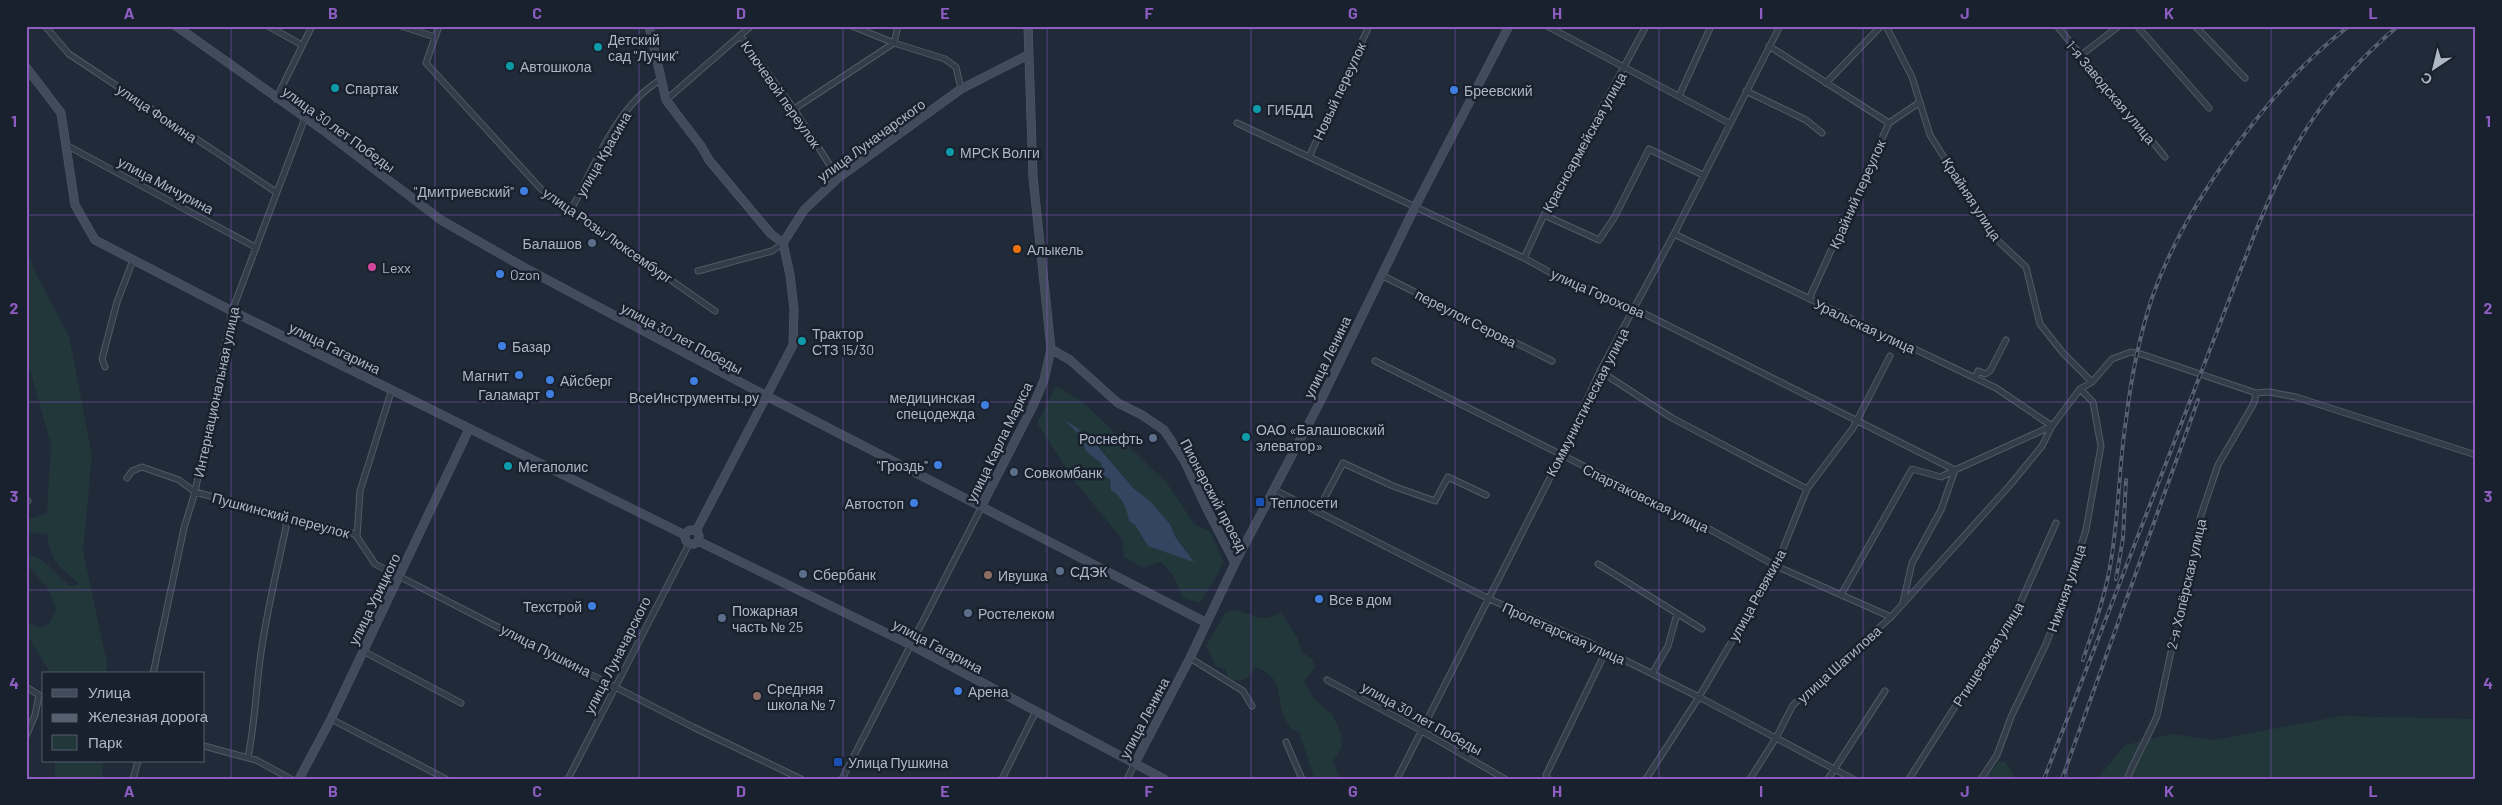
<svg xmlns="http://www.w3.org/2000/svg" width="2502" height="805" font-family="Barlow,sans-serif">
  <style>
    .green { fill: #22373a; fill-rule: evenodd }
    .water { fill: #324561 }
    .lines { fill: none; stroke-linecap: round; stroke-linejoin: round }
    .street-casing { stroke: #515a67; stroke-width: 7 }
    .secondary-casing { stroke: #515a67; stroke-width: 9 }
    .street { stroke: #333c49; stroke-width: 5 }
    .secondary { stroke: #414b5c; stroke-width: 8 }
    .rail-casing { stroke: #556071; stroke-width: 4 }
    .rail { stroke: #19212e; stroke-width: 2; stroke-dasharray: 5.5; stroke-linecap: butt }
    .grid { fill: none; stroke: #8d5dc1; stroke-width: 1; stroke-opacity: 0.55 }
    .culture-dot { fill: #0f9aa8; stroke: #19212e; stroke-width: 2 }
    .shop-dot { fill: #3f7fe0; stroke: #19212e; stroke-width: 2 }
    .service-dot { fill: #5c6f8a; stroke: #19212e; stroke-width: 2 }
    .food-dot { fill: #e8710a; stroke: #19212e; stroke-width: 2 }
    .hotel-dot { fill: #d1479c; stroke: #19212e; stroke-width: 2 }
    .transit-dot { fill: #1a4fb4; stroke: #19212e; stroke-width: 2 }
    .education-dot { fill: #8d6e63; stroke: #19212e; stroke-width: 2 }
    .labels { text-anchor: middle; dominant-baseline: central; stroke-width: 5; stroke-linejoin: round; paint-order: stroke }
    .poi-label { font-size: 14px; fill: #aeb7c6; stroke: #19212e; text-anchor: start }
    .street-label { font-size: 14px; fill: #aeb7c6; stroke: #19212e }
    .neatline { fill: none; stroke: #8d5dc1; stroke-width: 2 }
    .grid-label { font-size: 16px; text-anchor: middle; font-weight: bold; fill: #8d5dc1 }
  </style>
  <rect width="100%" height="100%" fill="#202a39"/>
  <path class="green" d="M26 243 34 270 69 336 92 455 83 551 107 663 106 674H51L26 633V622L42 628 50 622 56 610 48 588 31 570 27 560 30 555C48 559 56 576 71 586L79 584C58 564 52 566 47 534L26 532V520L47 513 51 445 26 355Z
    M1056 386 1083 402 1167 483 1195 525 1210 531 1224 563 1200 603 1182 598C1178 583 1173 571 1160 562L1144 568 1124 557 1122 539 1076 483 1037 423ZM1065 419 1101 449 1133 488 1151 502 1170 524 1176 538 1193 561 1135 525 1110 479 1103 475 1101 463 1086 451 1080 436Z
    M1234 610C1255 614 1260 624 1281 612L1298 639 1302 652 1312 659 1315 668 1304 681 1315 700 1333 715 1341 733 1342 748 1333 761 1340 779H1312L1314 777 1299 732 1292 730C1289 724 1283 718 1282 712 1276 688 1283 680 1256 667L1248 677 1240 681 1228 678 1225 669 1216 666 1206 646 1226 612Z
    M2341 716 2476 719V779H2097L2125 745 2171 734 2214 740Z
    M55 761H103L102 779H55Z
    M1999 761 2005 762 2013 773 2012 779H1985Z"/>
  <path class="water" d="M1064 419 1090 437 1133 488 1151 502 1170 524 1176 538 1194 562 1148 546 1135 525 1129 521C1127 508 1122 497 1111 490L1110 479 1103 475 1101 463 1086 451 1080 436Z"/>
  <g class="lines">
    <defs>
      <path id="street" d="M45 26 69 54 276 192
        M268 26 302 45
        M401 26 435 37
        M439 26 426 63 541 189 715 311
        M852 26 894 43 945 59 956 67 961 89
        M1547 26 1729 123
        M1886 26 1912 77 1930 135 1995 238 2026 267 2040 324 2063 353 2092 382
        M2057 26 2165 157
        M2137 26 2209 108
        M2195 26 2245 78
        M740 35 794 109 838 178
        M1769 46 1889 123
        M2080 56 2119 26
        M1826 83 1881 26
        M1746 91 1806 120 1822 133
        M1679 96 1711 26
        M276 99 312 26
        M666 100 751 26
        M794 109 894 43 898 26
        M1237 123 1524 258 1553 274 1635 309 1955 470
        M66 145 255 247
        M1309 157 1369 26
        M571 210C595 165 615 108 660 80
        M1544 215 1599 240 1614 218 1649 149 1703 175
        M1674 234 1996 388 2052 426
        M1524 258 1544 215 1646 26
        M698 271 772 251 783 243
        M1381 275 1552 361
        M1809 299 1889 123 1920 102
        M1375 361 1711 530 1776 566 1891 617
        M105 367 102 359 117 302 133 260
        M1600 371 1672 418 1807 489
        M1975 378 1978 371 1985 374 1990 371 2006 340
        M127 478 132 471 142 467 179 480 195 492 355 534 375 564 693 727 801 779
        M1275 490 1487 598 1588 642 1699 697 1853 779
        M26 499 28 501
        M1317 512 1343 463 1393 486 1435 501 1448 477 1486 495
        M357 537 360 491 392 389
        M1598 564 1702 629
        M1841 595 1912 469 1941 477 1955 470
        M1903 602 1912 563 1941 510 1955 470 2052 426
        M363 651 461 703
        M1190 658 1243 691 1252 706
        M153 674 184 528 195 492 232 311 305 118
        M1652 674 1668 646 1677 614
        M1327 680 1422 731 1505 779
        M26 687 39 695 35 715 26 736
        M331 719 446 779
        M1286 742 1302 779
        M204 746 256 760 291 779
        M248 757C256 719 256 679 263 640 269 602 278 565 286 527V516
        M133 779 138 761
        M568 779 689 544
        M842 779 982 506
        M1002 779 1036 711
        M1127 779 1135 763
        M1397 779 1561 456 1600 371 1674 234 1780 26
        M1548 779 1546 775 1606 651
        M1646 779 1699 697 1776 566 1807 489 1853 428 1890 356
        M1750 779 1776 738 1793 705 1891 617 2011 484 2042 446 2052 426 2080 389 2092 382 2112 359 2131 352 2141 354 2256 393 2269 392 2296 397 2476 455
        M1828 779 1885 691
        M1909 779 2018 608 2056 523
        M1981 779 1997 755 2011 717 2046 644 2065 595 2086 530 2101 446 2093 402 2080 389
        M2127 779C2136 757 2148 737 2157 716L2201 515 2218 465 2254 403 2256 393"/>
      <path id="secondary" d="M176 26 323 130 441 220 525 268 755 390 1207 623
        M649 26 666 100 701 146 709 160 771 234 783 243
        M26 67 61 113 75 205 95 240 232 311 685 535
        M1051 349 1070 360 1118 403 1142 415 1164 430 1184 460 1208 511 1235 563
        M982 505 1033 406 1044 380 1051 349 1033 177 1028 26
        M685 537a7 7 0 1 1 14 0a7 7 0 1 1-14 0Z
        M696 531 793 345 794 309 790 275 783 243 804 210 838 178 961 89 1028 55
        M698 541 911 645 1164 779
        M1135 763 1190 658 1235 563 1319 404 1415 207 1509 26
        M299 779 331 719 469 429"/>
    </defs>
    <use href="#street" class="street-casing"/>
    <use href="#secondary" class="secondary-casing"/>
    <use href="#street" class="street"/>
    <use href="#secondary" class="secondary"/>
    <defs>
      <path id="rail" d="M2116 579 2123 538 2126 480
        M2083 660C2092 633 2102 606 2108 577 2119 526 2118 472 2126 420 2131 379 2139 337 2152 298 2184 206 2271 85 2349 26
        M2044 779 2255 233C2291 144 2324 89 2398 26
        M2062 779 2198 400"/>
    </defs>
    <use href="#rail" class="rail-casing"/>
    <use href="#rail" class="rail"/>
  </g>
  <path class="grid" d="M231 26V779M435 26V779M639 26V779M843 26V779M1047 26V779M1251 26V779M1455 26V779M1659 26V779M1863 26V779M2067 26V779M2271 26V779M26 215H2476M26 402H2476M26 590H2476"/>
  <g class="culture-dot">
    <circle cx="598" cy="47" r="5"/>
    <circle cx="510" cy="66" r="5"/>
    <circle cx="335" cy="88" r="5"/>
    <circle cx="1257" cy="109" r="5"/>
    <circle cx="950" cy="152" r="5"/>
    <circle cx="802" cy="341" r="5"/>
    <circle cx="1246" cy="437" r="5"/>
    <circle cx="508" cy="466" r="5"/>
  </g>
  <g class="shop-dot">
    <circle cx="1454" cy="90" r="5"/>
    <circle cx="524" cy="191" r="5"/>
    <circle cx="500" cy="274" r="5"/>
    <circle cx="502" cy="346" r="5"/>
    <circle cx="519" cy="375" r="5"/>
    <circle cx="550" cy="380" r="5"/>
    <circle cx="694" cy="381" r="5"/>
    <circle cx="550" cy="394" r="5"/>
    <circle cx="985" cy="405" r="5"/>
    <circle cx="938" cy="465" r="5"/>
    <circle cx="914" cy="503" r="5"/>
    <circle cx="1319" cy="599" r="5"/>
    <circle cx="592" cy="606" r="5"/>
    <circle cx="958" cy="691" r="5"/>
  </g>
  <g class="service-dot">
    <circle cx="592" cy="243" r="5"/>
    <circle cx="1153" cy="438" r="5"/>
    <circle cx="1014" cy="472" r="5"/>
    <circle cx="1060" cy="571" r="5"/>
    <circle cx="803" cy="574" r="5"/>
    <circle cx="968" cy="613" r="5"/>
    <circle cx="722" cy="618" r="5"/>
  </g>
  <circle class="food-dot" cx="1017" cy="249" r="5"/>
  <circle class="hotel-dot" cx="372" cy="267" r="5"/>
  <g class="transit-dot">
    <rect x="1255" y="497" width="10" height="10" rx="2.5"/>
    <rect x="833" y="757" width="10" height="10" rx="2.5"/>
  </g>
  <g class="education-dot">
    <circle cx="988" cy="575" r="5"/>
    <circle cx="757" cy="696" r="5"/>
  </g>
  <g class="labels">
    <g class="poi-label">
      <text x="608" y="39">Детский<tspan x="608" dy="16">сад "Лучик"</tspan></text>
      <text x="520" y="66">Автошкола</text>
      <text x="345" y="88">Спартак</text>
      <text x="1464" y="90">Бреевский</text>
      <text x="1267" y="109">ГИБДД</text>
      <text x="960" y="152">МРСК Волги</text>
      <text x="514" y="191" text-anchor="end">"Дмитриевский"</text>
      <text x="582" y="243" text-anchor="end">Балашов</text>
      <text x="1027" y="249">Алыкель</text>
      <text x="382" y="267">Lexx</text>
      <text x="510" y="274">Ozon</text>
      <text x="812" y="333">Трактор<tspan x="812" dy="16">СТЗ 15/30</tspan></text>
      <text x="512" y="346">Базар</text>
      <text x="509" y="375" text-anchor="end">Магнит</text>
      <text x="560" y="380">Айсберг</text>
      <text x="540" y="394" text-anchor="end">Галамарт</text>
      <text x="694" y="397" text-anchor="middle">ВсеИнструменты.ру</text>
      <text x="975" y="397" text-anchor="end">медицинская<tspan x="975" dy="16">спецодежда</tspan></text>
      <text x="1256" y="429">ОАО «Балашовский<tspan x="1256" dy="16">элеватор»</tspan></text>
      <text x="1143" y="438" text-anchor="end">Роснефть</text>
      <text x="928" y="465" text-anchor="end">"Гроздь"</text>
      <text x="518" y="466">Мегаполис</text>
      <text x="1024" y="472">Совкомбанк</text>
      <text x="1270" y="502">Теплосети</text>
      <text x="904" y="503" text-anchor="end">Автостоп</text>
      <text x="1070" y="571">СДЭК</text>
      <text x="813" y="574">Сбербанк</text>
      <text x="998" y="575">Ивушка</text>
      <text x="1329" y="599">Все в дом</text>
      <text x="582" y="606" text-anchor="end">Техстрой</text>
      <text x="732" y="610">Пожарная<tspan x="732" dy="16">часть № 25</tspan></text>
      <text x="978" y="613">Ростелеком</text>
      <text x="767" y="688">Средняя<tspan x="767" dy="16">школа № 7</tspan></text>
      <text x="968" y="691">Арена</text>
      <text x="848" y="762">Улица Пушкина</text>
    </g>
    <g class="street-label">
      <text transform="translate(1339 91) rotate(-65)">Новый переулок</text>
      <text transform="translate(2111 92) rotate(50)">1-я Заводская улица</text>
      <text transform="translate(781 94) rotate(55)">Ключевой переулок</text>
      <text transform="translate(157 113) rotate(34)">улица Фомина</text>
      <text transform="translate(339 129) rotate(36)">улица 30 лет Победы</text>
      <text transform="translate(871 140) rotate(-36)">улица Луначарского</text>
      <text transform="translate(1584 142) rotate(-61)">Красноармейская улица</text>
      <text transform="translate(603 154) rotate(-60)">улица Красина</text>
      <text transform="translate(166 185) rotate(28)">улица Мичурина</text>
      <text transform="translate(1857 194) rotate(-66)">Крайний переулок</text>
      <text transform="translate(1972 199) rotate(57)">Крайняя улица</text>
      <text transform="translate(608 235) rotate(35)">улица Розы Люксембург</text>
      <text transform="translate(1598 293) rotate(24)">улица Горохова</text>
      <text transform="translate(1466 318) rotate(27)">переулок Серова</text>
      <text transform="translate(1865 326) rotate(25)">Уральская улица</text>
      <text transform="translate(682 338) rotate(28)">улица 30 лет Победы</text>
      <text transform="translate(335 348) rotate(26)">улица Гагарина</text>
      <text transform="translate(1327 357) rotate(-64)">улица Ленина</text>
      <text transform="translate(216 392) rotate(-78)">Интернациональная улица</text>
      <text transform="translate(1587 402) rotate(-63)">Коммунистическая улица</text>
      <text transform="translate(999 442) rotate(-64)">улица Карла Маркса</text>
      <text transform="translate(1214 495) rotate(62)">Пионерский проезд</text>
      <text transform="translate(1646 498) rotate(26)">Спартаковская улица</text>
      <text transform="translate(281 515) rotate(15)">Пушкинский переулок</text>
      <text transform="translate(2186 584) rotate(-77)">2-я Хопёрская улица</text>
      <text transform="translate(2066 588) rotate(-71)">Нижняя улица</text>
      <text transform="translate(1757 595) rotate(-61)">улица Ревякина</text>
      <text transform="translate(374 599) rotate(-64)">улица Урицкого</text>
      <text transform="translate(1564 633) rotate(24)">Пролетарская улица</text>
      <text transform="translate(938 646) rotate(28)">улица Гагарина</text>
      <text transform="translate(546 650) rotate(27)">улица Пушкина</text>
      <text transform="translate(1988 654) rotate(-58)">Ртищевская улица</text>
      <text transform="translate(617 655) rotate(-63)">улица Луначарского</text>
      <text transform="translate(1839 664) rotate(-42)">улица Шатилова</text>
      <text transform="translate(1144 718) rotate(-62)">улица Ленина</text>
      <text transform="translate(1422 718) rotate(29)">улица 30 лет Победы</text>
    </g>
  </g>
  <rect width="2502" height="805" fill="none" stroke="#19212e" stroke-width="55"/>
  <rect x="42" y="672" width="162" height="90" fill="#19212e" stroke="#555d6b"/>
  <rect x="52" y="689" width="25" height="8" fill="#414b5c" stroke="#555d6b"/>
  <text x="88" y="698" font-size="15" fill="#aeb7c6">Улица</text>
  <rect x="52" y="714" width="25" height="8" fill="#556071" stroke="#555d6b"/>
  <text x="88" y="722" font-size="15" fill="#aeb7c6">Железная дорога</text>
  <rect x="52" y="735" width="25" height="15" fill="#22373a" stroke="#555d6b"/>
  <text x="88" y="748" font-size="15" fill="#aeb7c6">Парк</text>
  <g transform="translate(2434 68) rotate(215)" stroke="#19212e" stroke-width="4" paint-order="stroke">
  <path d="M0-4L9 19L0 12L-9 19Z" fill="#aeb7c6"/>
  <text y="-8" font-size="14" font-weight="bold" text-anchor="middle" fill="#aeb7c6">С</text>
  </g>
  <rect x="28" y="28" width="2446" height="750" class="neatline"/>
  <g class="grid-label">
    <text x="129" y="19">A</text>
    <text x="333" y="19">B</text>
    <text x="537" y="19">C</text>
    <text x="741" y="19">D</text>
    <text x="945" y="19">E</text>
    <text x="1149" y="19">F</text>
    <text x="1353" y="19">G</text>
    <text x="1557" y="19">H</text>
    <text x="1761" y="19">I</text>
    <text x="1965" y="19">J</text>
    <text x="2169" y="19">K</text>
    <text x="2373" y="19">L</text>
    <text x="14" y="127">1</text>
    <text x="2488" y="127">1</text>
    <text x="14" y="314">2</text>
    <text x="2488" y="314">2</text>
    <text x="14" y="502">3</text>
    <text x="2488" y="502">3</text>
    <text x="14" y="689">4</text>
    <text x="2488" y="689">4</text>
    <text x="129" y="797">A</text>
    <text x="333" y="797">B</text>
    <text x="537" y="797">C</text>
    <text x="741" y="797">D</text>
    <text x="945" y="797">E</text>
    <text x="1149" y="797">F</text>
    <text x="1353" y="797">G</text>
    <text x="1557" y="797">H</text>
    <text x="1761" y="797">I</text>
    <text x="1965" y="797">J</text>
    <text x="2169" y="797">K</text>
    <text x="2373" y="797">L</text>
  </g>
</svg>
